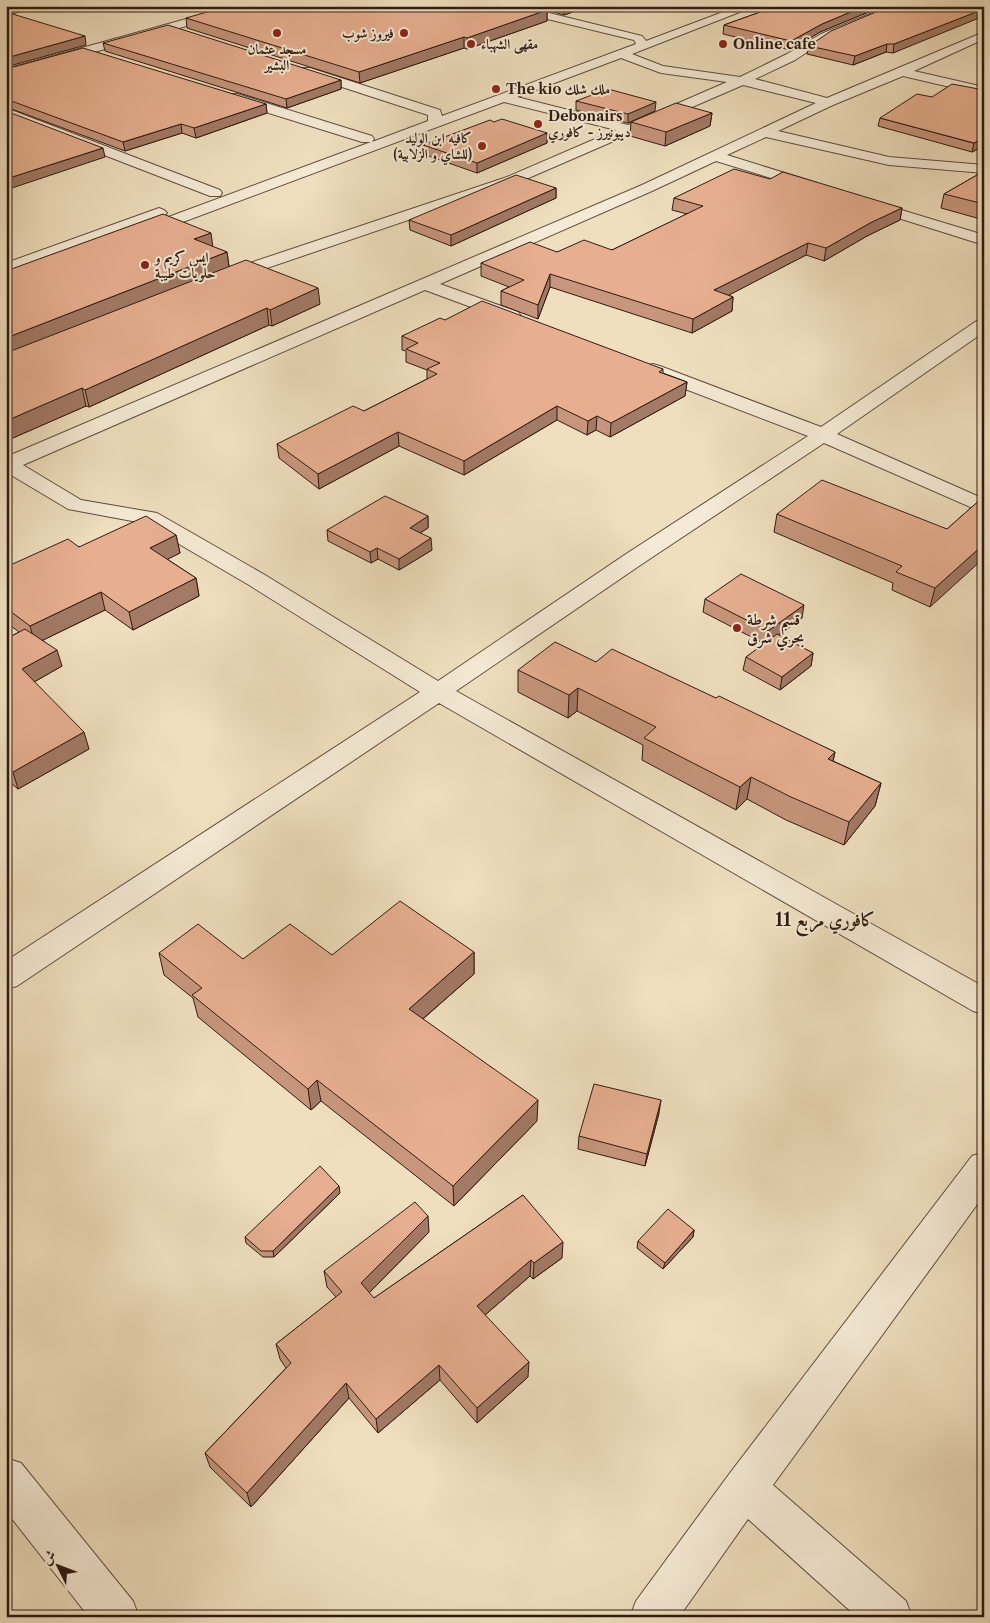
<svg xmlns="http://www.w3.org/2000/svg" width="990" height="1623" font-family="'Libre Caslon Text',Amiri,serif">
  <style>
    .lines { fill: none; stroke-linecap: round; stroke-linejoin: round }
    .minor-casing { stroke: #5f4c3e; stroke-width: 2 }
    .minor { fill: #f5ead5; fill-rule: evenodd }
    .wall { fill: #c7967c; stroke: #2f1b13 }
    .shaded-wall { fill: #a27a65; stroke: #2f1b13 }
    .building { fill: #e7af90; stroke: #2f1b13 }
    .poi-dot { fill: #8f2418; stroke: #f5ead5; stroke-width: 2 }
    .labels { text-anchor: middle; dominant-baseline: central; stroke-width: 4; stroke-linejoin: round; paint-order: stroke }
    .far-poi-label { font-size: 14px; font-weight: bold; fill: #2f1b13; stroke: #f5ead5; text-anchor: start }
    .poi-label { font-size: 16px; font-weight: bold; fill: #2f1b13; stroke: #f5ead5; text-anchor: start }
    .neighbourhood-label { font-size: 18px; font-weight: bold; fill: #2f1b13; stroke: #f5ead5 }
  </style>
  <rect width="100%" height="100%" fill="#efdfbe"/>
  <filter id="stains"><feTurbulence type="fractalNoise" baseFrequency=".004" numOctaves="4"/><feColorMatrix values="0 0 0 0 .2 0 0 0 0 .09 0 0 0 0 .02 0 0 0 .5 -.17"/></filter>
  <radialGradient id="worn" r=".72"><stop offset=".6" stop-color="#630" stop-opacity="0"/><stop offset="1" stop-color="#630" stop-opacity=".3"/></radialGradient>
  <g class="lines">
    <defs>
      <path id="minor" d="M15 6H34L33 8 6 15V9Z
        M233 6H251L250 8 6 77V69Z
        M501 6H521L642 36 646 41 739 6H755L632 54 663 66 740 77 787 54 821 34 889 6H904L829 38 795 60 755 79 827 98 984 32V39L914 71 984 87V95L903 76 833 105 778 131 889 157 984 165V173L889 165 766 137 727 155 817 183 819 186 817 189H807L716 161 652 191 440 284 518 312 521 316 518 320 512 321 506 320 425 290 23 465 81 500 157 513 265 575 438 681 626 554 808 436 646 374 644 370 646 366 653 364 660 366 821 427 978 320 984 319V332L837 434 984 499V513L824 443 642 564 456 691 984 987V1014L973 1011 439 703 17 986 6 989V961L420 692 249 585 143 523 68 509 6 472V457L642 185 816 103 743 85 517 183 223 283 217 282 215 278 217 274 507 177 616 130 504 102 148 235H136L134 232 136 229 371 142H362L227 100 226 97 227 94H237L372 136 374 139 372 142 428 121V115L302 74 300 71 302 68H310L440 110 442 116 636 44 634 40 502 8ZM621 58 661 73 727 82 628 125 517 97Z
        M6 108 220 190 222 193 220 196H210L6 117Z
        M865 199 984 235V245L860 206 858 203 860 200Z
        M159 208 164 210 167 213 164 216 6 274V263Z
        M984 1152V1195L773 1485 906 1601 912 1617H857L748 1519 679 1617H630L636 1601 730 1473 972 1156Z
        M6 1458 21 1463 133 1601 139 1617H89L6 1511Z"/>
    </defs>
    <use href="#minor" class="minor-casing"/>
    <use href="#minor" class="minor"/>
  </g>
  <path class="wall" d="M530 6H590L564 15 547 10V21L467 49 464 48 360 83 187 28 186 18Z
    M777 6H883L820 32 790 50 723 34 724 25Z
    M984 6 893 53 886 52 853 65 807 54 809 46Z
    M103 43 341 80V89L287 108 105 51Z
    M6 69 266 104 267 113 196 138 182 133 125 151 6 107Z
    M576 101 655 111 628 123 576 110Z
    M712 113 710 126 665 146 630 136 631 122Z
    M880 118 984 146 972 152 878 126Z
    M547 133V143L477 173 423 154V145Z
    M984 171V220L941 208 944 194Z
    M770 179 902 208 900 220 867 236 824 261 806 255 728 295 733 297 732 311 692 333 550 287 538 319 501 305V291L509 287 481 276V263L557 252 612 250 687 214 672 210 674 198Z
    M556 188V198L451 246 410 230 409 220Z
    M213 247 227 252 229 266 320 304 272 326 269 325 89 407 86 406 6 441Z
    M445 320 663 369V373L687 382 685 396 610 437 596 430 587 435 557 420 464 475 399 446 319 489 279 458 277 444 364 411 427 379V370L406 362V351L402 350V336Z
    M982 498 930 607 892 590 893 583 774 532 777 514 947 529Z
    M428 516V528L420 533 432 550 399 570 378 559 371 563 328 541 327 530Z
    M176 535 180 553 167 559 196 578 199 596 133 630 105 610 43 640 62 666 34 682 89 749 18 789 6 779V639L19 632 6 622V567L79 547Z
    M705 599 802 618 778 635 813 653 811 666 780 690 743 670 746 657 765 644 703 612Z
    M596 662 716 698 835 752 833 761 881 783 875 806 844 845 786 820 747 799 736 810 642 760 643 745 577 711 568 718 518 692V670Z
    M474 952V974L423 1019 537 1121 454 1206 321 1101 311 1110 198 1017 193 998 164 975 159 953 243 959 332 955Z
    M659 1113 645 1166 578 1149 579 1136Z
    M340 1193 274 1257H263L246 1243 245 1237Z
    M523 1195 562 1258 533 1279 530 1276 485 1315 528 1377 477 1423 440 1380 378 1433 349 1398 251 1507 210 1467 205 1453 286 1368 280 1359 276 1344 336 1297 327 1287 324 1271 429 1232 369 1293 374 1298Z
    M694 1230 693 1237 663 1269 637 1248 638 1241Z"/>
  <path class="shaded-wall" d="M564 6H590L564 15Z
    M865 6H883L820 32 790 50 791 41 822 24Z
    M984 9V16L893 53 894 44Z
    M547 10V21L467 49V38Z
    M85 36 86 45 6 67V58Z
    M464 37V48L360 83 359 72Z
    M887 44 886 52 853 65 855 56Z
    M341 80V89L287 108 286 99Z
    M656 102 655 111 628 123V114Z
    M266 104 267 113 196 138 194 128Z
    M712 113 710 126 665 146 666 132Z
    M181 124 182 133 125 151 123 142Z
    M547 133V143L477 173V163Z
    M984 138V146L972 152 974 143Z
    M103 148 105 157 6 190V179Z
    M556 188V198L451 246V235Z
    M902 208 900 220 867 236 824 261 826 248 870 223Z
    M211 233 213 248 194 239Z
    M808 243 806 255 712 304 714 290Z
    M227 252 229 268 6 357V338Z
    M550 274V287L538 319V305Z
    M318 288 320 304 272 326 270 310Z
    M733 297 732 311 692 333 693 319Z
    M267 308 269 325 89 407 85 390Z
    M687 382 685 396 610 437 611 423Z
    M82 388 86 406 6 441V421Z
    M557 406V420L464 475V461Z
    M597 416 596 430 587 435 588 421Z
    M398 432 399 446 319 489 318 474Z
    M428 516V528L410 539V528Z
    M176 535 180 553 154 566 150 548Z
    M431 538 432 550 399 570V559Z
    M984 544V558L930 607 935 588Z
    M377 548 378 559 371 563 370 552Z
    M196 578 199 596 133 630 129 612Z
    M101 592 105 610 35 644 30 626Z
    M804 605 802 618 766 644 768 631Z
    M57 650 62 666 27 686 22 669Z
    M813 653 811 666 780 690 782 677Z
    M578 688 577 711 568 718 569 695Z
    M84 732 89 749 18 789 13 772Z
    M835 752 830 774 828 759Z
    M751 777 747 799 736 810 740 787Z
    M881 783 875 806 844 845 849 822Z
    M474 952V974L410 1030 409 1009Z
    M317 1080 321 1101 311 1110 308 1089Z
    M538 1100 537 1121 454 1206 453 1186Z
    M661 1100 659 1113 645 1166 647 1154Z
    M339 1186 340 1193 274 1257 273 1251Z
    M428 1216 429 1232 363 1299 361 1283Z
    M694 1230 693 1237 663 1269 665 1263Z
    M563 1242 562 1258 533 1279 534 1263Z
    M531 1260 530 1276 477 1322V1306Z
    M529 1362 528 1377 477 1423V1408Z
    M439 1365 440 1380 378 1433 376 1419Z
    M346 1383 349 1398 251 1507 247 1493Z"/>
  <path class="building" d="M228 6H529L547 10 467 38 464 37 359 72 186 18Z
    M777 6H865L822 24 791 41 724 25Z
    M890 6H984V9L894 44H887L855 56 809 46 831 31Z
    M6 12 85 36 6 58Z
    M168 25 341 80 286 99 103 43Z
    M83 48 266 104 194 128 181 124 123 142 6 99V69Z
    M952 84 984 90V138L974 143 880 118 917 94 932 97Z
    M608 89 656 102 628 114 576 101Z
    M676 103 712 113 666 132 631 122Z
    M6 111 103 148 6 179Z
    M502 119 547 133 477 163 423 145 490 120 494 122Z
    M734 169 770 179 783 172 902 208 870 223 826 248 808 243 714 290 733 297 693 319 550 274 538 305 501 291 524 280 481 263 530 242 557 252 584 240 612 250 703 206 674 198Z
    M984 171V204L944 194Z
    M516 175 556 188 451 235 409 220Z
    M163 214 211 233 194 239 227 252 6 338V271Z
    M246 260 318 288 270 310 267 308 85 390 82 388 6 421V353Z
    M482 301 663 369 659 372 687 382 611 423 597 416 588 421 557 406 464 461 398 432 318 474 277 444 353 406 364 411 437 374 427 369 440 363 406 349 418 343 402 336 440 318 445 320Z
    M822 480 947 529 982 498 984 499V544L935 588 896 572 902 566 777 514Z
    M385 496 428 516 410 528 431 538 399 559 377 548 370 552 327 530Z
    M146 516 176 535 150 548 196 578 129 612 101 592 30 626 6 608V567L68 539 79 547Z
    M741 574 804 605 768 631 705 599Z
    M25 629 57 650 22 669 84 732 13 772 6 767V639Z
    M777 634 813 653 782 677 746 657Z
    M555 642 596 662 612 649 716 698 719 696 835 752 828 759 881 783 849 822 791 797 751 777 740 787 644 738 656 727 578 688 569 695 518 670Z
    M400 901 474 952 409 1009 538 1100 453 1186 317 1080 308 1089 192 995 202 988 159 953 198 924 243 959 290 924 332 955Z
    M594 1084 661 1100 647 1154 579 1136Z
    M320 1166 339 1186 273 1251H261L245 1237Z
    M523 1195 563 1242 534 1263 531 1260 477 1306 529 1362 477 1408 439 1365 376 1419 346 1383 247 1493 205 1453 291 1363 276 1344 342 1292 324 1271 415 1202 428 1216 361 1283 374 1298Z
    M668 1209 694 1230 665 1263 638 1241Z"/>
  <g class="poi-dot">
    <circle cx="277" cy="33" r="5"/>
    <circle cx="404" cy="33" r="5"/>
    <circle cx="471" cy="44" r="5"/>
    <circle cx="723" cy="44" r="5"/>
    <circle cx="496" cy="89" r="5"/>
    <circle cx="538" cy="124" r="5"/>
    <circle cx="482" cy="146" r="5"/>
    <circle cx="145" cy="265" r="5"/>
    <circle cx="737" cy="628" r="5"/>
  </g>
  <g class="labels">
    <g class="far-poi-label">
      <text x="394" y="33" text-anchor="end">فيروز شوب</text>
      <text x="481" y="44">مقهى الشهباء</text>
      <text x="733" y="44">Online cafe</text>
      <text x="277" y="49" text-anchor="middle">مسجد عثمان<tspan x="277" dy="16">البشير</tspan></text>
      <text x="506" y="89">The kio ملك شلك</text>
      <text x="548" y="116">Debonairs<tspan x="548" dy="16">ديبونيرز - كافوري</tspan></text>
      <text x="472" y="138" text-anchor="end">كافيه ابن الوليد<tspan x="472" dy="16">(للشاي و الزلابية)</tspan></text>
      <text x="155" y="257">ايس كريم و<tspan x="155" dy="16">حلويات طيبة</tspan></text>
    </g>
    <g class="poi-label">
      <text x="747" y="619">قسم شرطة<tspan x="747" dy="18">بحري شرق</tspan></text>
    </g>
    <g class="neighbourhood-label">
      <text x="825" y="920">كافوري مربع 11</text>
    </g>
  </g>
  <rect width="990" height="1623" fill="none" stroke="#efdfbe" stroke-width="25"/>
  <rect x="8" y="8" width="975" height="1608" fill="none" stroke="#2f1b13" stroke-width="2.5"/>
  <rect x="12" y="12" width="965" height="1598" fill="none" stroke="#2f1b13"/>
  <g transform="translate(58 1566) rotate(312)" stroke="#f5ead5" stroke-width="4" paint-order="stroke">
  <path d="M0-4L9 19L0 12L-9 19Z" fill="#2f1b13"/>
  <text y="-8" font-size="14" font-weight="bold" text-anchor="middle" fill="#2f1b13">ش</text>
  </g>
  <rect width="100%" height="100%" filter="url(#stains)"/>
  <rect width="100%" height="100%" fill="url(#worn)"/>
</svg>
